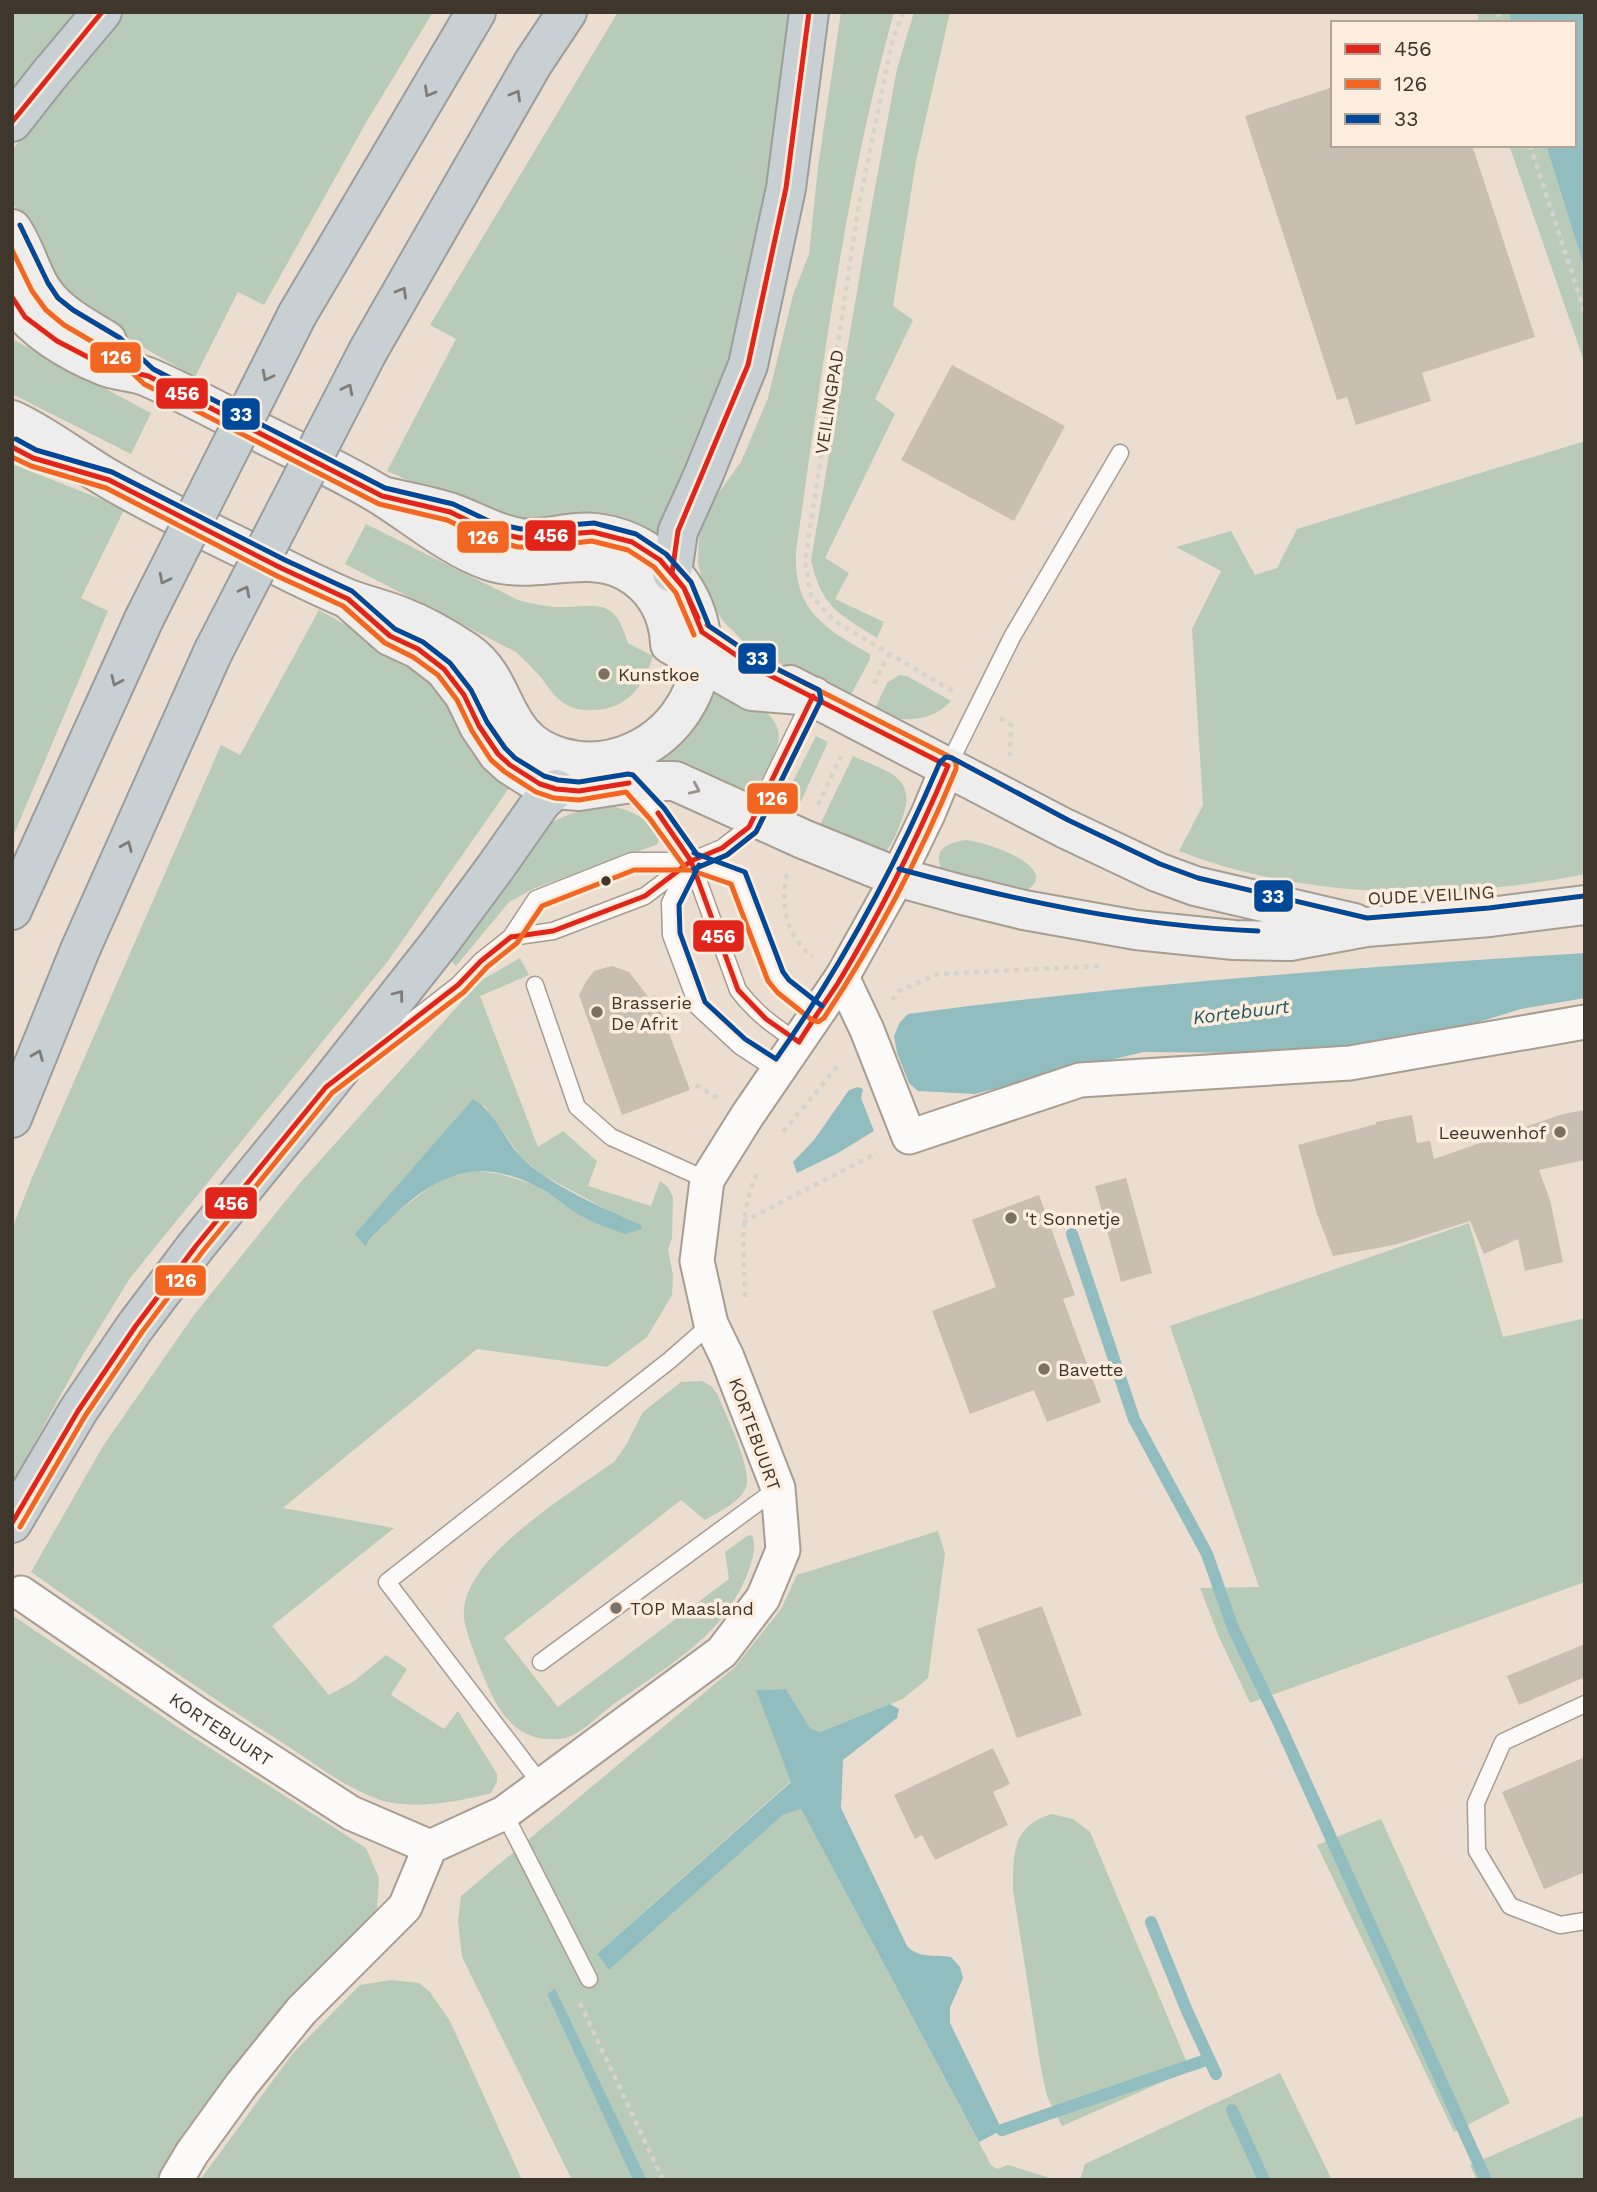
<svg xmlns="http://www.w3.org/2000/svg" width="1597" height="2192" font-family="'Work Sans',sans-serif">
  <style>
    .green { fill: #b8cbb8; fill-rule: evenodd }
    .water { fill: #91bdc0 }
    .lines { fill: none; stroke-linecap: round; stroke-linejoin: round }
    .stream { stroke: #91bdc0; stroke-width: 12 }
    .building { fill: #c8beb2 }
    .lane-casing { stroke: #a79d91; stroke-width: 19 }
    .street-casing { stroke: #a79d91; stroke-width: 37 }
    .secondary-casing { stroke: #a79d91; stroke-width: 42 }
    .highway-casing { stroke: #9b9d9c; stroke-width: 42 }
    .path { stroke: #d6d2cd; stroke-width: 4.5; stroke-dasharray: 5 5; stroke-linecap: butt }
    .lane { stroke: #fcfaf8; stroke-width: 16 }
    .street { stroke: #fcfaf8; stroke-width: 33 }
    .secondary { stroke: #ededed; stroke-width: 38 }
    .highway { stroke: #c9d0d4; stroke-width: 38 }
    .highway-bridge-casing { stroke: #9b9d9c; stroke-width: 42; stroke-linecap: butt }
    .highway-bridge { stroke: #c9d0d4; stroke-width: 38 }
    .bus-1-casing { stroke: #fceddd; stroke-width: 10 }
    .bus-2-casing { stroke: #fceddd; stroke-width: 10 }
    .bus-3-casing { stroke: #fceddd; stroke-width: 10 }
    .bus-1 { stroke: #e1251b; stroke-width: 5 }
    .bus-2 { stroke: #f26522; stroke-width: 5 }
    .bus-3 { stroke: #004899; stroke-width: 5 }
    .oneway { stroke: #7e7c78 }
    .oneway2 { stroke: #96928c }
    .poi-dot { fill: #7c7165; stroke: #fceddd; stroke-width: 2.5 }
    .bus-dot { fill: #40372c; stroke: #fceddd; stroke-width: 2.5 }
    .labels { text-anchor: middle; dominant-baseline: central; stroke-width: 7; stroke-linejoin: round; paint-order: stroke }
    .street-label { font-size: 18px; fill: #40372c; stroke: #fceddd }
    .poi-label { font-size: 18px; fill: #40372c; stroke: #fceddd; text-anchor: start }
    .water-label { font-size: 19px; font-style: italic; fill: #1f5962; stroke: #fceddd }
    .line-badge { stroke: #fceddd; stroke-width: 2.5 }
    .badge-label { font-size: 19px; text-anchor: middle; font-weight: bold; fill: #fff }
  </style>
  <rect width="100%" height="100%" fill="#ebddcf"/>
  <path class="green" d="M12 12H84L12 99Z
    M121 12H433L367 121 264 305 238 292 195 377 92 318 55 279 32 229 12 203V151L59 84Z
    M618 12H796L745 320 659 538 517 520 483 513 387 471 456 339 430 325Z
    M841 12H894C845 188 822 371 796 551 793 610 824 628 870 654V659L847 702 804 676 749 647 723 621 705 593 698 563 699 535 707 509 741 462 768 398 793 295 809 254 818 167Z
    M914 12H950L916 161 893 306 913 320 875 399 895 414 825 558 849 573 835 599 884 622 877 638C838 613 822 608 811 560L872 204 897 69Z
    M1477 12H1509L1511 23H1479Z
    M1509 145H1546L1585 270V364Z
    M12 339 151 413 131 454 12 394Z
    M1585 441V874C1452 901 1306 900 1179 851L1203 805 1192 629 1221 571 1176 547 1231 531 1255 575 1277 568 1297 529Z
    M12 464 111 503 124 510 81 598 108 611 12 839Z
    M366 524 518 600C534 604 550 608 567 607 605 605 615 602 628 643L653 656C644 687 626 710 592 710 581 711 570 708 561 701 551 694 545 681 536 672 530 665 523 659 516 652L345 564Z
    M319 610 428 671 514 781 388 961 130 1278 81 1358 12 1484V1229L31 1180 221 745 240 755Z
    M899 675 907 676 951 701C930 724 900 721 872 715L887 683Z
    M711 683C735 695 785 709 778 743 775 758 756 787 749 802L650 763Z
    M816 736 828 742 792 821 776 815Z
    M853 756C890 773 920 777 900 824 895 837 891 849 879 856L816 833Z
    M611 806C634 811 648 818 660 839L656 845 535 888 509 902 456 966 444 955 542 828C564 815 585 807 611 806Z
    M965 840C984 841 1064 867 1026 891L942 870C932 850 947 843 965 840Z
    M520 958 529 975 480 996 538 1147 563 1131 597 1161 588 1186 651 1206 660 1181 668 1187 673 1197 672 1238 668 1249 673 1276 672 1295 647 1337 607 1367 477 1349 283 1508 394 1528 272 1626 329 1695 353 1682 386 1655 407 1669 391 1695 444 1729 458 1711 497 1774V1782L491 1793C460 1802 411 1810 380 1800 345 1788 314 1763 283 1743 197 1689 114 1630 31 1572L103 1446 194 1315 300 1183 480 981ZM484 1105 521 1157 541 1174 641 1228 585 1218 535 1185 500 1174 470 1170 439 1180 395 1214 368 1241Z
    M1469 1223 1503 1337 1585 1318V1582L1250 1703 1219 1637 1200 1588 1259 1587 1170 1326Z
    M702 1381 711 1386 718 1395C725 1415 755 1472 745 1490 737 1504 718 1512 705 1520L681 1500 504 1638 558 1707 729 1579 725 1552 747 1536 752 1535C762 1558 732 1608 716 1625 687 1657 646 1681 611 1706 598 1716 583 1732 568 1737 564 1739 557 1739 552 1739 521 1740 502 1718 490 1691 483 1675 464 1631 464 1616 460 1558 573 1492 615 1461L626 1445 643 1412 681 1382Z
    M938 1531 945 1554 928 1678 903 1699 820 1732 810 1728 786 1689 757 1690 791 1781 597 1954 609 1970 783 1815 801 1809 991 2165 997 2169 1008 2165 1057 2180H647L555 1988 547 1994 633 2180H572L462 1957 458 1921 461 1896 735 1667 781 1609 797 1575Z
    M12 1615 179 1728 366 1848 379 1878 377 1909 253 2043 158 2180H12Z
    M1052 1814 1073 1819 1090 1832 1190 2070 1062 2126 1047 2096 1041 2069 1013 1890C1013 1853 1012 1826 1052 1814Z
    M1381 1819 1510 2103 1454 2132 1317 1845Z
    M391 1980 419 1983 430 1992 450 2021 522 2180H200L293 2053 360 1985Z
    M1280 2073 1332 2180H1080L1085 2164Z
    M1585 2115V2180H1477L1470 2165Z"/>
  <path class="water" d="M1509 12H1585V270L1546 145H1574V23H1511Z
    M1585 953V998L1521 1009 1423 1039 1286 1053 1143 1052 975 1094 918 1091 909 1083 897 1053 894 1036 900 1022 908 1014C1133 984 1359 967 1585 953Z
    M858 1087 863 1089 861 1098 874 1131 838 1153 797 1173 793 1162 814 1140 849 1090Z
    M473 1099C496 1112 504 1140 522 1158 547 1184 607 1210 641 1225L642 1229 625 1234C612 1229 598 1225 585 1218 568 1209 553 1195 536 1186 460 1148 419 1190 368 1241L366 1247 355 1234Z
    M786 1689 810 1728 820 1732 890 1704 899 1709 897 1718 843 1760 841 1808 907 1946C919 1959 934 1954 951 1957L960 1967 963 1978 950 2008V2023L1002 2130 979 2142 801 1809 783 1815 609 1970 597 1954 791 1782 756 1690Z
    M555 1988 647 2180H633L547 1994Z"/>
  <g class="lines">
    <path class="stream" d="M1072 1234 1134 1419 1207 1554 1233 1628 1278 1721 1486 2180
      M1151 1922 1187 2011 1216 2074
      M1232 2110 1264 2180
      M1002 2130 1209 2059"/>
  </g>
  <path class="building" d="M1333 87V145H1472L1535 337 1422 373 1431 401 1356 425 1347 397 1337 400 1245 116Z
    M952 365 1065 426 1014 521 901 460Z
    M612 966 629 972 649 998 655 995 690 1090 622 1115 579 995 587 980 594 971Z
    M1585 1110V1160L1539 1170 1550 1200 1563 1262 1525 1271 1518 1239 1484 1254 1470 1221 1394 1245 1333 1256 1317 1214 1298 1145 1376 1124V1122L1412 1115 1417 1143 1430 1141 1434 1159 1563 1114Z
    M1126 1178 1152 1273 1121 1282 1095 1186Z
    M1039 1195 1075 1295 1063 1299 1101 1402 1047 1422 1034 1390 970 1414 932 1311 996 1287 972 1220Z
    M1042 1606 1082 1715 1017 1738 977 1629Z
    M1585 1644V1677L1519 1705 1507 1676Z
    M993 1748 1010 1784 993 1792 1008 1825 935 1860 922 1835 915 1839 894 1795Z
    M1585 1757V1872L1544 1889 1502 1792Z"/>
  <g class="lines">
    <defs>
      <path id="lane" d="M948 766 1012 637 1120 453
        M630 785 657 813 691 861 738 990C755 1013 775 1028 799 1042
        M688 866 670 903 671 935 698 1007 740 1046 778 1071
        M511 937 553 931 645 896 691 861 722 848 749 827 813 696
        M535 985 577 1107 611 1137 707 1180
        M372 1052 458 985 481 961 511 937 536 899 632 861H691L738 877 775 976 783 986 817 1013
        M541 1662 778 1488
        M1585 1704 1503 1742 1476 1803 1477 1851 1510 1906 1560 1925 1585 1921
        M541 1784 387 1582 670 1360 711 1324
        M504 1813 589 1979"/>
      <g id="street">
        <path d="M842 977 867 1030 909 1137 1080 1080 1350 1063 1585 1022"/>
        <path id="s1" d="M21 1593 199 1715 351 1813 430 1847"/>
        <path d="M176 2180 192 2153 242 2084 301 2011 405 1907 430 1847 504 1813 722 1652 763 1598 783 1550 778 1488 727 1357 711 1324 697 1261 707 1180 747 1116 842 977 893 886 928 814 948 766"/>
      </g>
      <path id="secondary" d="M12 229C24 246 29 267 39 285 54 312 82 325 107 341
        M12 297C29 329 72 353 104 366 118 372 136 371 150 378 187 394 223 414 259 432 300 453 343 472 382 496 417 518 450 547 490 561 535 576 583 549 626 571 654 586 669 613 670 644L752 691 813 696
        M12 420C47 436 76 460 109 479 163 511 222 538 278 566 300 577 323 588 346 598 364 605 382 609 400 616 423 625 446 638 467 652 510 682 499 740 560 757 610 772 663 747 688 701 728 628 675 542 595 533 570 530 545 541 520 538 494 534 473 520 449 512 427 505 404 501 382 496
        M348 599 390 636 418 649 444 669 464 695 479 726 498 754 510 765 540 784 556 789 579 791 645 781H675L803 839 897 877 959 894 1024 910 1136 930 1234 940 1290 941 1366 927 1490 917 1585 905
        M790 685 1064 828 1157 872 1195 886 1354 923"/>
      <path id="highway" d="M12 122 49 75 102 12
        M297 315 476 12
        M368 351 533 63 567 12
        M672 573 678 531 703 476 748 365 786 188 809 12
        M12 910 144 619
        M12 1118 80 950 213 652
        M12 1523 78 1411 135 1327 196 1246 326 1087 438 945 495 868 542 801 556 789"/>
    </defs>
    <use href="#lane" class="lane-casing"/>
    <use href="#street" class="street-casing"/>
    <use href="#secondary" class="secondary-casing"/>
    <use href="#highway" class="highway-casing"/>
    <path class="path" d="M903 12 892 42 858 210 805 562 811 595 834 621 956 693
      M1498 12 1500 23
      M1530 145 1585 313
      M874 684 888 655
      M1000 718 1011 725 1010 756
      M818 805 841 756
      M787 874C780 905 786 937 813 957
      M892 1000 899 991 938 974 1099 966
      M696 1085 717 1098
      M783 1132 840 1063
      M743 1222 877 1153
      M745 1297C744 1254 738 1212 758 1172
      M580 2003 663 2180"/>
    <use href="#lane" class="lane"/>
    <use href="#street" class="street"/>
    <use href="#secondary" class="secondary"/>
    <use href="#highway" class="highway"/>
    <defs>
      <path id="highway-bridge" d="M144 619 297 315
        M213 652 368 351"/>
    </defs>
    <use href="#highway-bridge" class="highway-bridge-casing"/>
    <use href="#highway-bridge" class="highway-bridge"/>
    <defs>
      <path id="bus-1" d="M12 122 102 12
        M12 297 25 317 57 341 105 366 148 376 382 496 450 512 490 531 520 538 593 532 632 542 660 560 684 588 702 632
        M12 447 33 458 109 480 281 568 348 599 390 636 418 649 444 669 464 695 479 726 498 754 510 765 540 784 556 789 579 791 629 783
        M698 618 684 588 672 573 678 531 748 365 786 188 809 12
        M702 632 755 668 948 766
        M658 813 691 861 738 990 766 1019 799 1042
        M511 937 553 931 645 896 691 861 722 848 749 827 813 696
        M799 1042C811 1022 825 1003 838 983 880 914 916 841 948 766
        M12 1523 78 1411 135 1327 196 1246 326 1087 458 985 481 961 511 937"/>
      <path id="bus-2" d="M12 250 32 291 46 310 64 325 110 352 144 384 379 504 447 520 487 539 518 547H539L592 541 628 550 654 567 676 593 694 635
        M12 457 31 466 106 488 277 576 343 606 385 643 413 657 438 675 457 700 472 731 491 760 505 772 536 792 554 798 579 800 626 792 650 819 684 866
        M694 869 727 855 756 832 821 700
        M20 1527 85 1416 142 1332 203 1251 332 1093 464 992 487 967 517 943 542 906 634 870H690L731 884 768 981 778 993 812 1020 818 1022 824 1018C876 940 920 856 956 769V763L952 758 759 660 707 625"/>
      <path id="bus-3" d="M20 225 48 283 58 298 73 310 120 338 153 369 385 488 453 504 493 523 521 529 594 523 636 534 666 554 691 582 709 626 759 660 819 690 821 700 756 832 727 855 694 869
        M16 439 36 450 112 472 285 560 352 591 395 629 423 642 450 663 471 690 487 722 505 748 515 758 544 776 558 780 579 782 628 774 633 775 664 808 698 856
        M694 853 745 872 783 972 789 980 822 1006
        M699 865 679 905 680 933 705 1002 745 1039 776 1059C842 966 895 867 940 762L946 757 952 758 1068 820 1160 864 1198 878 1367 918 1489 908 1584 896
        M899 869C1018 901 1135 926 1258 931"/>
    </defs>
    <use href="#bus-1" class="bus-1-casing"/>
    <use href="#bus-2" class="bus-2-casing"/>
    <use href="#bus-3" class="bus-3-casing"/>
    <use href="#bus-1" class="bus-1"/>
    <use href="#bus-2" class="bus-2"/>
    <use href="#bus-3" class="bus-3"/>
  </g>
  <defs><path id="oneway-chevron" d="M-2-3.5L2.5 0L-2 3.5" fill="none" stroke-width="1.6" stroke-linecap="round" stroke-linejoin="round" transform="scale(1.75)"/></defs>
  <g class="oneway">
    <use href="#oneway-chevron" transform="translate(429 92) rotate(120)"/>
    <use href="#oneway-chevron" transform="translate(516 95) rotate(-60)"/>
    <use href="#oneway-chevron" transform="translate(402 292) rotate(-60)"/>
    <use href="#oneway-chevron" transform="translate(267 376) rotate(117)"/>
    <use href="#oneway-chevron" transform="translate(348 389) rotate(-63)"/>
    <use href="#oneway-chevron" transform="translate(164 579) rotate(117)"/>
    <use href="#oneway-chevron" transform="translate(245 591) rotate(-63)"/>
    <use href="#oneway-chevron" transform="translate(116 681) rotate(114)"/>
    <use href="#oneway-chevron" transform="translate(127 846) rotate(-66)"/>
    <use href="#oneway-chevron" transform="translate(399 995) rotate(-52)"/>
    <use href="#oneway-chevron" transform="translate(38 1055) rotate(-68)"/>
  </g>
  <use class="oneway2" href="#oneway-chevron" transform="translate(695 789) rotate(24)"/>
  <g class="poi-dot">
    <circle cx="604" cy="674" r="7"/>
    <circle cx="597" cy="1012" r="7"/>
    <circle cx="1560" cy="1132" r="7"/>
    <circle cx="1011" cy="1218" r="7"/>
    <circle cx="1044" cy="1369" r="7"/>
    <circle cx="616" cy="1608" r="7"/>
  </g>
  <circle class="bus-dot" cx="606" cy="881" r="6"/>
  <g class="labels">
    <g class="street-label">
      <text transform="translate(829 402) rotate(-81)">VEILINGPAD</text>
      <text transform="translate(1431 895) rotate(-3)">OUDE VEILING</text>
      <text transform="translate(755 1434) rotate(70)">KORTEBUURT</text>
      <text stroke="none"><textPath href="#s1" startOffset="242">KORTEBUURT</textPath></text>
    </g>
    <g class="poi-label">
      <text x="618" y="674">Kunstkoe</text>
      <text x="611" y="1002">Brasserie<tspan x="611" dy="21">De Afrit</tspan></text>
      <text x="1546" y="1132" text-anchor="end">Leeuwenhof</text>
      <text x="1025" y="1218">'t Sonnetje</text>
      <text x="1058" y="1369">Bavette</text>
      <text x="630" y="1608">TOP Maasland</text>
    </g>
    <g class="water-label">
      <text transform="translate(1241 1012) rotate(-7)">Kortebuurt</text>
    </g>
  </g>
  <g class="line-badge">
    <rect x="89" y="341" width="53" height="33" rx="7" fill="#f26522"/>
    <rect x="155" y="377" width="54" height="33" rx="7" fill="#e1251b"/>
    <rect x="221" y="397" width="40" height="34" rx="7" fill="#004899"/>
    <rect x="524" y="519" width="53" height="33" rx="7" fill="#e1251b"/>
    <rect x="456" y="520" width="54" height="34" rx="7" fill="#f26522"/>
    <rect x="737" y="642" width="40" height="33" rx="7" fill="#004899"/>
    <rect x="746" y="782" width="53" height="33" rx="7" fill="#f26522"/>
    <rect x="1253" y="879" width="41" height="34" rx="7" fill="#004899"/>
    <rect x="692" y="919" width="53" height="34" rx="7" fill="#e1251b"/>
    <rect x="204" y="1186" width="54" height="34" rx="7" fill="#e1251b"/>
    <rect x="154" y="1264" width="53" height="33" rx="7" fill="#f26522"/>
  </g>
  <g class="badge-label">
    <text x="116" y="364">126</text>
    <text x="182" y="400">456</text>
    <text x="241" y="421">33</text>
    <text x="551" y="542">456</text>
    <text x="483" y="544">126</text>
    <text x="757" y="665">33</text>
    <text x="772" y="805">126</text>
    <text x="1273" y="903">33</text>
    <text x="718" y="943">456</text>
    <text x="231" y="1210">456</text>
    <text x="181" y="1287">126</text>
  </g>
  <rect width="1597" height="2192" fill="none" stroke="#40372c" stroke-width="28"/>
  <rect x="1331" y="21" width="245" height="126" fill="#fceddd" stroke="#b1a496" stroke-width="2"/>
  <rect x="1345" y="44" width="35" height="10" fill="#e1251b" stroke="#b1a496" stroke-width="2"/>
  <text x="1394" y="56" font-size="21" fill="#40372c">456</text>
  <rect x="1345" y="79" width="35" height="10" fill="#f26522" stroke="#b1a496" stroke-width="2"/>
  <text x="1394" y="91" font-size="21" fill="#40372c">126</text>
  <rect x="1345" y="114" width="35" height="10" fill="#004899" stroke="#b1a496" stroke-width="2"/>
  <text x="1394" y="126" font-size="21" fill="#40372c">33</text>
</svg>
